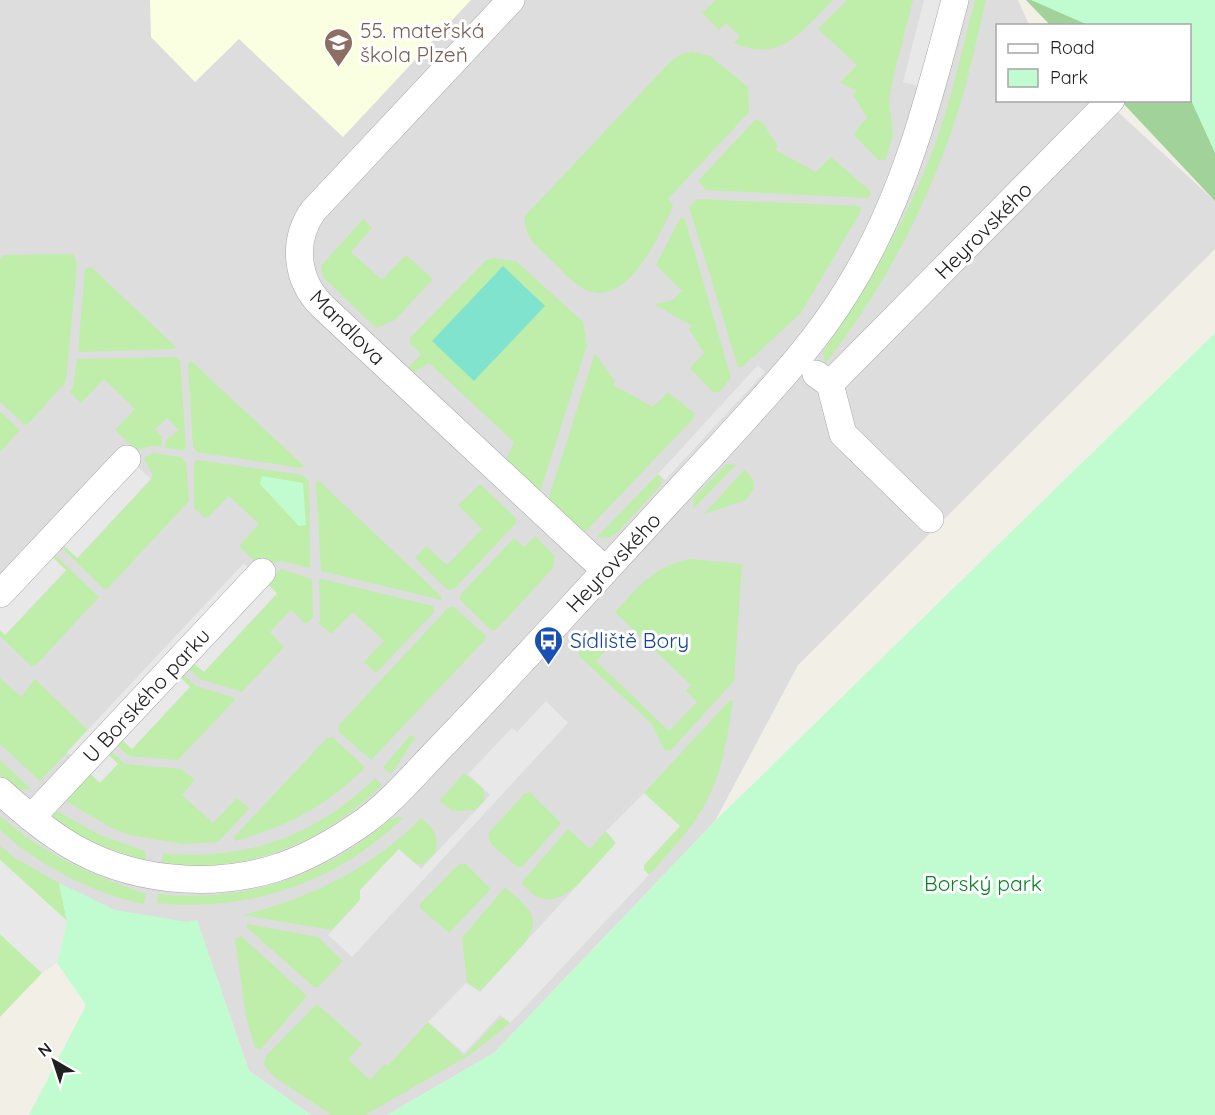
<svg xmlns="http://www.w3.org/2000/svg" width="1215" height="1115" font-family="Quicksand,sans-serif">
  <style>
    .residential { fill: #dedddd }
    .education { fill: #faffe1 }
    .grass { fill: #bfedaa }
    .forest { fill: #a0d299 }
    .park { fill: #c1fcd0 }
    .pitch { fill: #80e3ce }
    .parking { fill: #e8e8e8 }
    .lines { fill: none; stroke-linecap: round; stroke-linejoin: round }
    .street-casing { stroke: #a7a7a7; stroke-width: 28 }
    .street { stroke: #fff; stroke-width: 27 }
    .labels { text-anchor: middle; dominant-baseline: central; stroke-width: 6; stroke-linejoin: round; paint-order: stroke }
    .education-label { font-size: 21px; fill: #785e54; stroke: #fff; text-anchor: start }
    .street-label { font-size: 21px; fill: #202020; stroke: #fff }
    .transit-label { font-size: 21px; fill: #164399; stroke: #fff; text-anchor: start }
    .park-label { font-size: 21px; fill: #068527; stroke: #fff }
  </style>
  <rect width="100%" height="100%" fill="#f1efe6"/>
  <path class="residential" d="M0 0H1018L1029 25 998 26V100L1106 101 1215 201V249L798 665 715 821 494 1053 387 1115H311L249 1071 217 979 0 850Z"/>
  <path class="education" d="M150 0H471L343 137 239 39 195 82 151 37Z"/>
  <path class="grass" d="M716 0H833C803 30 781 64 734 43L740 36 726 23 719 30 702 13Z
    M847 0H913L892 83 889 99 893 135 886 159 879 161 853 134 867 118 853 95 856 91 840 82 857 65 818 29Z
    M975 0H986C977 38 969 77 957 115 928 204 883 290 825 364L823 352C874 277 920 198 946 111 957 75 965 37 975 0Z
    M693 52 710 56 748 87 749 112 668 199 673 206C660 234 627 311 584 289 571 282 560 268 549 258 536 246 523 235 525 216L671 61 682 54Z
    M756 119 763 123 778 146 775 150 816 172 831 157 868 189 871 194 868 198 706 190 698 181Z
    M697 199 860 206 861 211 801 313 742 367H738L689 207Z
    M680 218 685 219 731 378 720 391 714 393 690 368 704 353 689 329 692 326 654 304 671 301 682 291 656 265Z
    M363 219 372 228 351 252 382 280 406 255 433 279 395 320 376 328 323 277 321 266Z
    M73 254 77 263 66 382 27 425 24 424 0 402V259L3 255Z
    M493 258 516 261 583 322 587 345 540 492 509 464 507 458 514 442 429 363 415 372 408 368 421 354 410 344V338L485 261Z
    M91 267 176 347 173 349 78 352 85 269Z
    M595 353 615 381 613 385 653 407 668 392 694 413 693 419 585 532 580 530 548 500Z
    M176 357 180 360 186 448 183 450 165 448 166 440 179 430 167 418 155 429 162 437 161 447 152 446 136 450 115 430 135 409 104 379 81 403 69 391 73 387 77 359Z
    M191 361 304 466 301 468 197 452 193 447 188 364Z
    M0 411 20 430 0 452Z
    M152 453 180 457 186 463 189 501 107 589H104L63 549 65 546 78 558 151 479 153 475 144 458Z
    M197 460 303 475 309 481 310 568 281 561 260 566 239 546 259 524 229 496 206 519 194 508V463Z
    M727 464 736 465 693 509V498Z
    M745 469 754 481V488L746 500 704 514Z
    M658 474 662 477 661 485 617 533 607 538 597 537Z
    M318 480 442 597V600L321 571 316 483Z
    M480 484 516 518V523L454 589 448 590 415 558 426 546 447 565 482 529 458 505Z
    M535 536 555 556 553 568 496 630H491L460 600 461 594 514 538 524 547Z
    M56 556 99 597 36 665 31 666 0 636V630L5 635 66 571 54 558Z
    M691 559 742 564 734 681 671 750 665 751 651 723 579 656V651L601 628 615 641 596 661 669 731 697 702 686 691 691 685 615 612C640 586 654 565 691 559Z
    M281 569 312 579 313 617 306 624 291 610 270 632 284 647 242 692 200 679 188 668 191 660 204 672 277 594 265 582Z
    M322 579 433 606 434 612 376 673 364 662 384 641 353 612 331 634 318 623 320 621 319 580Z
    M449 607H454L485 635 486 639 371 760 338 731 339 725Z
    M183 674 196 686 235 698V700L178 760 129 756 116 745 119 737 132 749 190 687 177 675Z
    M0 678 21 697 35 679 88 730 40 781 0 744Z
    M730 700 733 701C728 731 724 764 711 792 697 824 672 849 649 875L644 870V865L680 826 644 793Z
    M410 735 416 737 391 774 383 768Z
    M332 737 364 766 363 770C323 808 288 826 235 841L234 837 326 739Z
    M111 751 125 764 181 769 195 780 182 795 213 823 237 798 249 809 218 842 183 844 129 835 110 827 57 796 87 771 100 783 106 752Z
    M0 760 31 789 16 790 0 775Z
    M464 773 483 788 485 800 476 810 453 811 439 801Z
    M375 778 382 785C323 843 246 875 162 863L163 853C246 862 317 835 375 778Z
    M530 792 561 823 522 867H517L491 844 488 834 524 794Z
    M55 810 100 835 145 851 146 861 96 844 49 818Z
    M0 816C44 855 92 875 146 894L144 904C96 895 36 864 0 830Z
    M398 817H404C338 882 249 913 157 903L158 894C245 903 323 877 389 820Z
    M421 818C435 829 439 837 435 854L422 865 414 863 398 849 360 900 332 930 243 915C311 898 372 868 421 818Z
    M568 829 590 849 606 831 616 843C600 861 568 908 540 898 532 895 527 889 521 883Z
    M0 846 15 858 59 883 67 921 0 860Z
    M459 864H466L491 889 449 933 420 908V904Z
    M505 887C514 896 531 907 533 920 536 941 493 977 479 991L467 982 462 938Z
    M247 924 318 937 342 960 341 963 318 987H314L246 927Z
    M0 934 42 973 0 1017Z
    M241 936 307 996 261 1049 255 1048 246 1017 235 939Z
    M317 1004 362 1044 348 1059 370 1080 385 1064 388 1066 428 1022 464 1056 499 1019 504 1018 510 1023 471 1054 365 1115H332L274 1077 264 1065 266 1056Z"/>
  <path class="forest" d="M1026 0H1215V201L1121 101 1190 100V26L1050 25Z"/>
  <path class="park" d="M1031 0H1215V153L1190 98V26L1088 25Z
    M1215 333V1115H387L494 1053 715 821Z
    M262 476 303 483 306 525 299 526 260 484Z
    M59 883 115 910 187 922 197 920 249 1071 311 1115H29L86 1005 57 963 67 921Z"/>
  <path class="pitch" d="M503 266 545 306 474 381 432 341Z"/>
  <path class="parking" d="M924 0H944L921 87 903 82Z
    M758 365 765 372 665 480 658 474Z
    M119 449 151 479 77 558 61 543 50 555 66 570 5 635 0 630V575Z
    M244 563 277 593 204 672 191 661 178 675 190 687 132 749 117 735 103 749 118 764 100 783 67 752Z
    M546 701 568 723 352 957 328 935 360 900V890L399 849 421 869 490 795 468 774 512 728 517 732Z
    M644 793 680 826 644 865V870L649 875 510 1023 500 1015 464 1053 428 1022 466 983 480 992 616 843 606 831Z
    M0 860 67 921 57 963 42 973 0 934Z"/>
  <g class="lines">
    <defs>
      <path id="street" d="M511 0 313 211C292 241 296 279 321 305L605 570
        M816 374 830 384 843 434 930 519
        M830 384 1111 100
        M0 594 127 459
        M0 791C21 810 43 829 68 844 128 881 209 889 276 868 308 858 338 840 365 821 392 801 414 775 437 751 479 708 519 664 560 620 614 561 667 503 721 445 766 395 813 347 848 289 903 201 929 100 955 0
        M31 818 262 572"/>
    </defs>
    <use href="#street" class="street-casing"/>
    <use href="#street" class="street"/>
  </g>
  <defs>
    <symbol id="school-pin" viewBox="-11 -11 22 30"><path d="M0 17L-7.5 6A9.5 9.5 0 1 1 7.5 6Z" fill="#8d6e63" stroke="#fff"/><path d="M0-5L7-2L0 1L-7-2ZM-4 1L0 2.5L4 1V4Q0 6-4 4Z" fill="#fff"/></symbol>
    <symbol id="bus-pin" viewBox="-11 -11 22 30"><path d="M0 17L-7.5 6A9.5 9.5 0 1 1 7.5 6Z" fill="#1a4fb4" stroke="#fff"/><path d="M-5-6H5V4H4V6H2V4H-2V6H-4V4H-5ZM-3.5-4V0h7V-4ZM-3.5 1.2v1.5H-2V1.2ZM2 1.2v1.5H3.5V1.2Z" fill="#fff"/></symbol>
  </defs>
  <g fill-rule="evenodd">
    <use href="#school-pin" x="322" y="26" width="33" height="45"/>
    <use href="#bus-pin" x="532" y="624" width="33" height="45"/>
  </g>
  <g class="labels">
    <g class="education-label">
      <text x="360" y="30">55. mateřská<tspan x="360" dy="24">škola Plzeň</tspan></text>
    </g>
    <g class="street-label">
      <text transform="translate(983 230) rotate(-45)">Heyrovského</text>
      <text transform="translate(348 327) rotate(45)">Mandlova</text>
      <text transform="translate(613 562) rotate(-47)">Heyrovského</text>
      <text transform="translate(146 695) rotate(-47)">U Borského parku</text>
    </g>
    <g class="transit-label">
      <text x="570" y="640">Sídliště Bory</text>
    </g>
    <g class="park-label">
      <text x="983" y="883">Borský park</text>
    </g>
  </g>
  <rect x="996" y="24" width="195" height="78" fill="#ffffff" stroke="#a6a6a6" stroke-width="1.5"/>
  <rect x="1008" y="44" width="30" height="9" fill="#ffffff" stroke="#a6a6a6" stroke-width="1.5"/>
  <text x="1050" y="54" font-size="18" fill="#202020">Road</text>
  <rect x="1008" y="69" width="30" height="18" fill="#c1fcd0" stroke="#a6a6a6" stroke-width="1.5"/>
  <text x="1050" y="84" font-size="18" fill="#202020">Park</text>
  <g transform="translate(54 1061) rotate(321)" stroke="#ffffff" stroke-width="4.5" paint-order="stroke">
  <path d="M0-4.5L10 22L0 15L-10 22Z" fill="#202020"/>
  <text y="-9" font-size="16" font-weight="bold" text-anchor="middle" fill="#202020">N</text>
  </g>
</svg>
